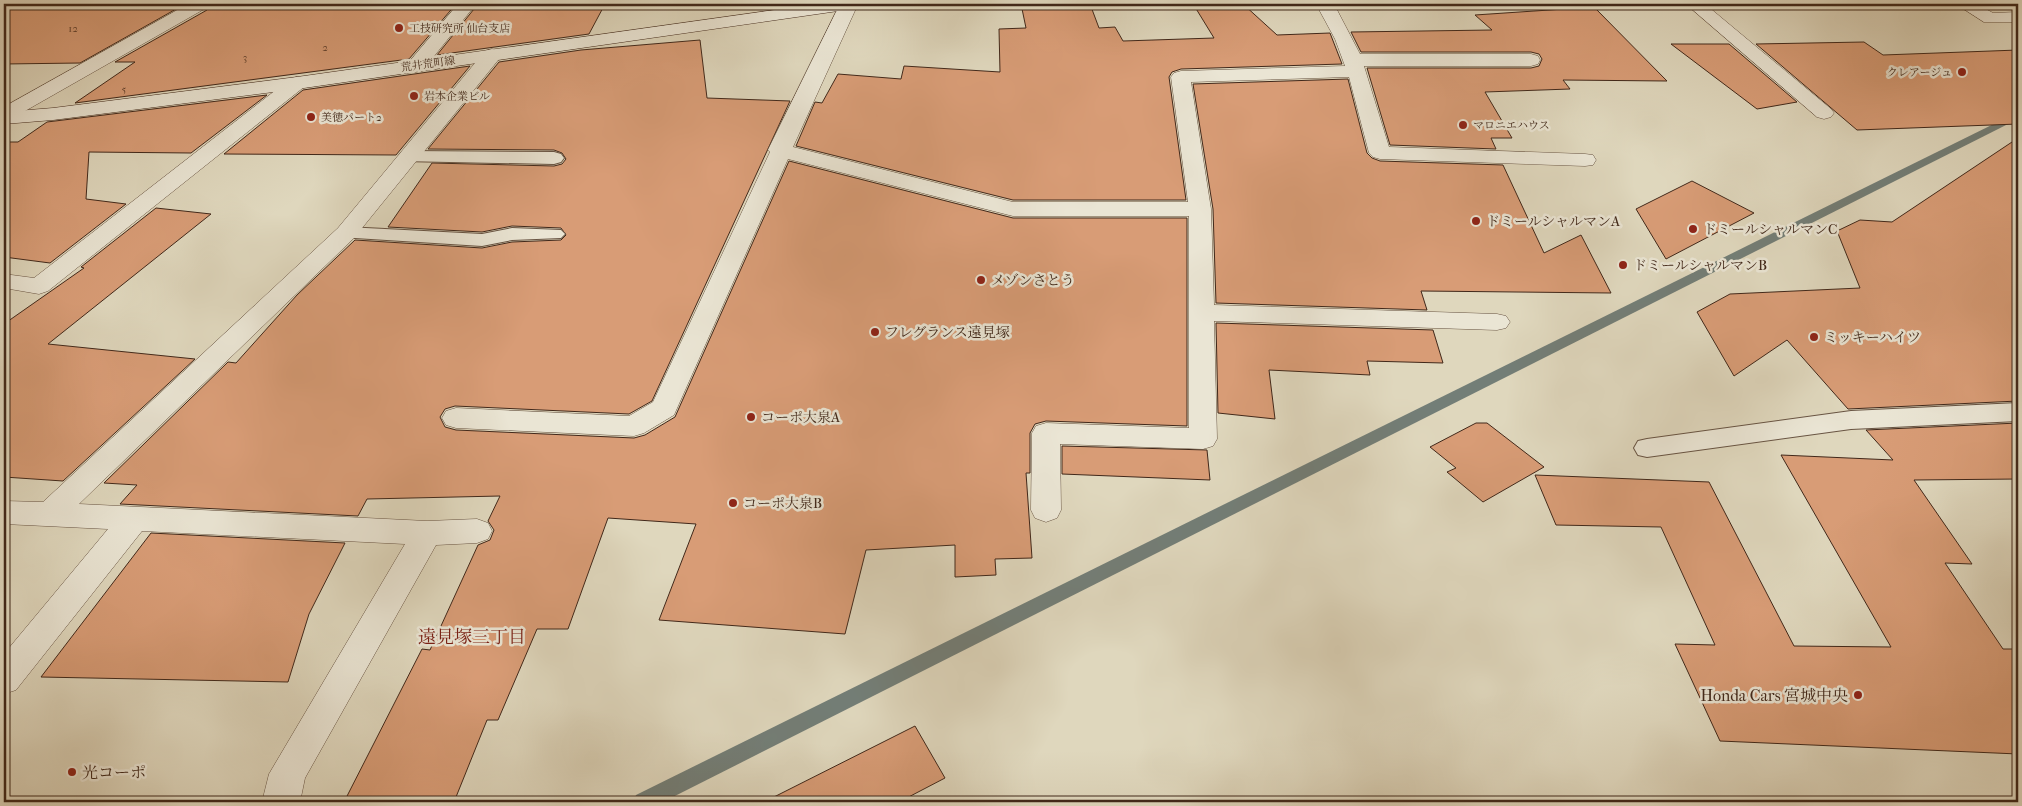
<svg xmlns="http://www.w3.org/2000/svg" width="2022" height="806" font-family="'IM FELL French Canon','Noto Serif JP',serif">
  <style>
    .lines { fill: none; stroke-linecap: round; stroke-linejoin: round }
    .stream { fill: #737e77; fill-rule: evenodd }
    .building { fill: #d89c76; stroke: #41281a }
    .lane-casing { stroke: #685443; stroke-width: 2 }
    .street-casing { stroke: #685443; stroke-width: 1 }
    .secondary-casing { stroke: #41281a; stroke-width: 1 }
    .lane { fill: #eae5d4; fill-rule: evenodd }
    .street { fill: #eae5d4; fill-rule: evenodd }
    .secondary { fill: #eae5d4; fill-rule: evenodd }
    .poi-dot { fill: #8f2418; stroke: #eae5d4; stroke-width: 2 }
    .labels { text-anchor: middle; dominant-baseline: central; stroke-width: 5; stroke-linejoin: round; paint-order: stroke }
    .number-label { font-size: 11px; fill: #674531 }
    .far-poi-label { font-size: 11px; fill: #41281a; stroke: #eae5d4; text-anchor: start }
    .far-street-label { font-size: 11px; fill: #41281a; stroke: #eae5d4 }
    .poi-label { font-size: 14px; fill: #41281a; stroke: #eae5d4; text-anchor: start }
    .near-poi-label { font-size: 16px; fill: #41281a; stroke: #eae5d4; text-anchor: end }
    .near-neighbourhood-label { font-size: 18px; fill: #7a1f14; stroke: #eae5d4 }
  </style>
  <rect width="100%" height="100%" fill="#dfd7bd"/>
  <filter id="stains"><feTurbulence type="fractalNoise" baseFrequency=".004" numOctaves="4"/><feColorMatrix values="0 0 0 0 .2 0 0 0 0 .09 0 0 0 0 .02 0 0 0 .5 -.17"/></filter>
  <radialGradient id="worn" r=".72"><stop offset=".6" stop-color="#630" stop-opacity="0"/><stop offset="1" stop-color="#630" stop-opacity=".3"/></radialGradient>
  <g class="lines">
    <path class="stream" d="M2018 112V119L663 802H633L636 795Z"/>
  </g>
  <path class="building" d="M4 4H185L80 63 4 64Z
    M211 4H456L409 59 75 103 135 62H115L207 10Z
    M478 4H605L589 34 437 55Z
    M1021 4H1090L1099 28 1115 27 1123 41 1214 38 1195 7 1243 4 1277 35 1330 33 1342 64 1181 69 1172 72 1169 77 1186 200H1013L796 146 815 102 822 103 838 74 901 79 904 66 1000 72 999 29 1026 28Z
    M1594 7 1667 81 1563 80 1570 89 1485 92 1512 138H1491L1496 149 1390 145 1367 68H1531L1539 66 1542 59 1539 54 1531 52H1361L1351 32 1492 30 1475 15Z
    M700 40 707 98 790 101 652 401 629 414 455 406 445 409 440 417 445 427 456 430 634 438 645 435 675 417 789 161 1013 218H1187V426L1046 421 1035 424 1030 433V473H1026L1032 558 995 559 996 575 955 577V545L866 550 845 634 659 620 696 524 608 518 568 629H537L498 720H487L454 802H344L422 649 430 650 478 545 490 540 494 530 488 521 500 496 367 499 358 516 120 504 137 485 104 483 228 362 236 363 297 295 355 240 482 248 512 242 561 240 566 235 561 228 512 226 482 232 388 227 432 163 554 166 562 164 566 159 562 153 554 150 428 149 499 62 581 50Z
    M1864 42 1883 55 2018 50V124L1857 130 1756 44Z
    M1671 44H1729L1797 102 1757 109Z
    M470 66 396 155 224 154 303 90Z
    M1348 79 1367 153 1372 158 1380 161 1503 165 1544 253 1581 235 1611 293 1421 291 1427 310 1216 303 1213 209 1193 84Z
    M267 95 191 153 89 152 86 199 126 204 50 263 4 257V142H18L47 122Z
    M2018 138V401L1848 409 1787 340 1734 376 1697 312 1730 294 1860 288 1837 231 1860 220 1892 222Z
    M1692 181 1754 213 1666 259 1636 209Z
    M156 208 211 214 48 344 195 359 63 481 4 477V324L84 268 81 267Z
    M1216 323 1433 330 1443 363 1367 361 1370 375 1269 370 1275 419 1218 413Z
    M1476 423H1487L1544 467 1483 502 1447 472 1456 468 1430 447Z
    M2018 423V479L1914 480 1972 564 1945 563 2003 649H2018V754L1720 741 1675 644 1715 645 1661 527 1556 525 1535 475 1709 482 1794 646 1891 647 1781 455 1893 460 1866 430Z
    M1062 446 1207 450 1210 480 1062 474Z
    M151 533 345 543 309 614 288 682 41 677Z
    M915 726 945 778 899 802H764Z"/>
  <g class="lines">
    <defs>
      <path id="lane" d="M408 151 554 152 561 154 564 158 561 162 554 164 401 161 398 157 401 153Z
        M346 227 482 234 512 228 561 230 565 234 561 238 512 240 482 246 339 237 335 233 339 229Z
        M2018 403V421L1851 429 1647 457 1638 455 1634 448 1638 441 1647 439 1851 411Z"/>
      <path id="street" d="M188 4H209L206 8 11 119 4 121V107Z
        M458 4H476L423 70H409L407 66 409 62Z
        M840 4H858L793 147 1013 202H1188L1171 77 1174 73 1181 71 1345 66 1335 39 1316 4H1334L1360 54H1531L1538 56 1540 60 1538 64 1531 66H1364L1389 147 1585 154 1593 155 1596 160 1593 165 1585 166 1380 159 1373 157 1369 153 1349 77 1191 82 1211 209 1214 305 1497 314 1506 316 1510 322 1506 328 1497 330 1214 321 1217 439 1213 446 1203 449 1060 444 1061 510 1057 518 1046 522 1035 518 1031 510 1032 433 1036 426 1046 423 1189 428V216H1013L788 159 674 415 644 433 634 436 456 428 446 425 442 418 446 411 456 408 629 416 653 402 770 152 768 150Z
        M1686 4H1705L1831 109 1834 113 1831 117 1824 119 1817 117Z
        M1956 4H1977L1993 13 2018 12V22H1984Z
        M492 49 499 51 501 55 499 59 354 238 79 504 427 521 477 519 488 523 492 531 488 539 477 543 436 545 305 778 300 802H262L269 774 405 544 142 531 16 690 4 694V654L108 529 4 524V501L43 502 338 228 485 51Z
        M297 77 304 79 307 83 304 87 48 291 39 294 4 288V274L34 278 290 79Z"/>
      <path id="secondary" d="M817 4H861L858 8 852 9 297 89 53 120 4 124V112L53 108 297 77Z"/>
    </defs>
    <use href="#lane" class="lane-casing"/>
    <use href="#street" class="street-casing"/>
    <use href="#secondary" class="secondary-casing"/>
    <use href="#lane" class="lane"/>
    <use href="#street" class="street"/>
    <use href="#secondary" class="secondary"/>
  </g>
  <g class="poi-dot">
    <circle cx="399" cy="28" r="5"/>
    <circle cx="1962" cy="72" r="5"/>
    <circle cx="414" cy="96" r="5"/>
    <circle cx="311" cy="117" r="5"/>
    <circle cx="1463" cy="125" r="5"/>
    <circle cx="1476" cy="221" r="5"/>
    <circle cx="1693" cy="229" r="5"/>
    <circle cx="1623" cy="265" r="5"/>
    <circle cx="981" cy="280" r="5"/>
    <circle cx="875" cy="332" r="5"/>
    <circle cx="1814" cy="337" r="5"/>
    <circle cx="751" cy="417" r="5"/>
    <circle cx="733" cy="503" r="5"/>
    <circle cx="1858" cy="695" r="5"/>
    <circle cx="72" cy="772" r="5"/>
  </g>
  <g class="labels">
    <g class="number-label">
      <text x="73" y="28">12</text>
      <text x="325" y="47">2</text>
      <text x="245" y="57">3</text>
      <text x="124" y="89">5</text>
    </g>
    <g class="far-poi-label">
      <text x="409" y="28">工技研究所 仙台支店</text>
      <text x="1952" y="72" text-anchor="end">クレアージュ</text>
      <text x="424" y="96">岩本企業ビル</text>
      <text x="321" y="117">美徳パート2</text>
      <text x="1473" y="125">マロニエハウス</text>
    </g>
    <g class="far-street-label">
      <text transform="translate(428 64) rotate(-8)">荒井荒町線</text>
    </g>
    <g class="poi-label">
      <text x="1486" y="221">ドミールシャルマンA</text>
      <text x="1703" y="229">ドミールシャルマンC</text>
      <text x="1633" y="265">ドミールシャルマンB</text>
      <text x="991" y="280">メゾンさとう</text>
      <text x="885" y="332">フレグランス遠見塚</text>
      <text x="1824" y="337">ミッキーハイツ</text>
      <text x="761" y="417">コーポ大泉A</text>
      <text x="743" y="503">コーポ大泉B</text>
    </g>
    <g class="near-poi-label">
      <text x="1848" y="695">Honda Cars 宮城中央</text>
      <text x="82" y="772" text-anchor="start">光コーポ</text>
    </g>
    <g class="near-neighbourhood-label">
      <text x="472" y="637">遠見塚三丁目</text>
    </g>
  </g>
  <rect width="2022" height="806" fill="none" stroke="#dfd7bd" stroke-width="20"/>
  <rect x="5" y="5" width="2012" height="796" fill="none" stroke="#41281a" stroke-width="2.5"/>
  <rect x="10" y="10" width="2002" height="786" fill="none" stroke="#41281a"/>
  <rect width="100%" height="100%" filter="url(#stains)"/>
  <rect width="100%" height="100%" fill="url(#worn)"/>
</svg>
